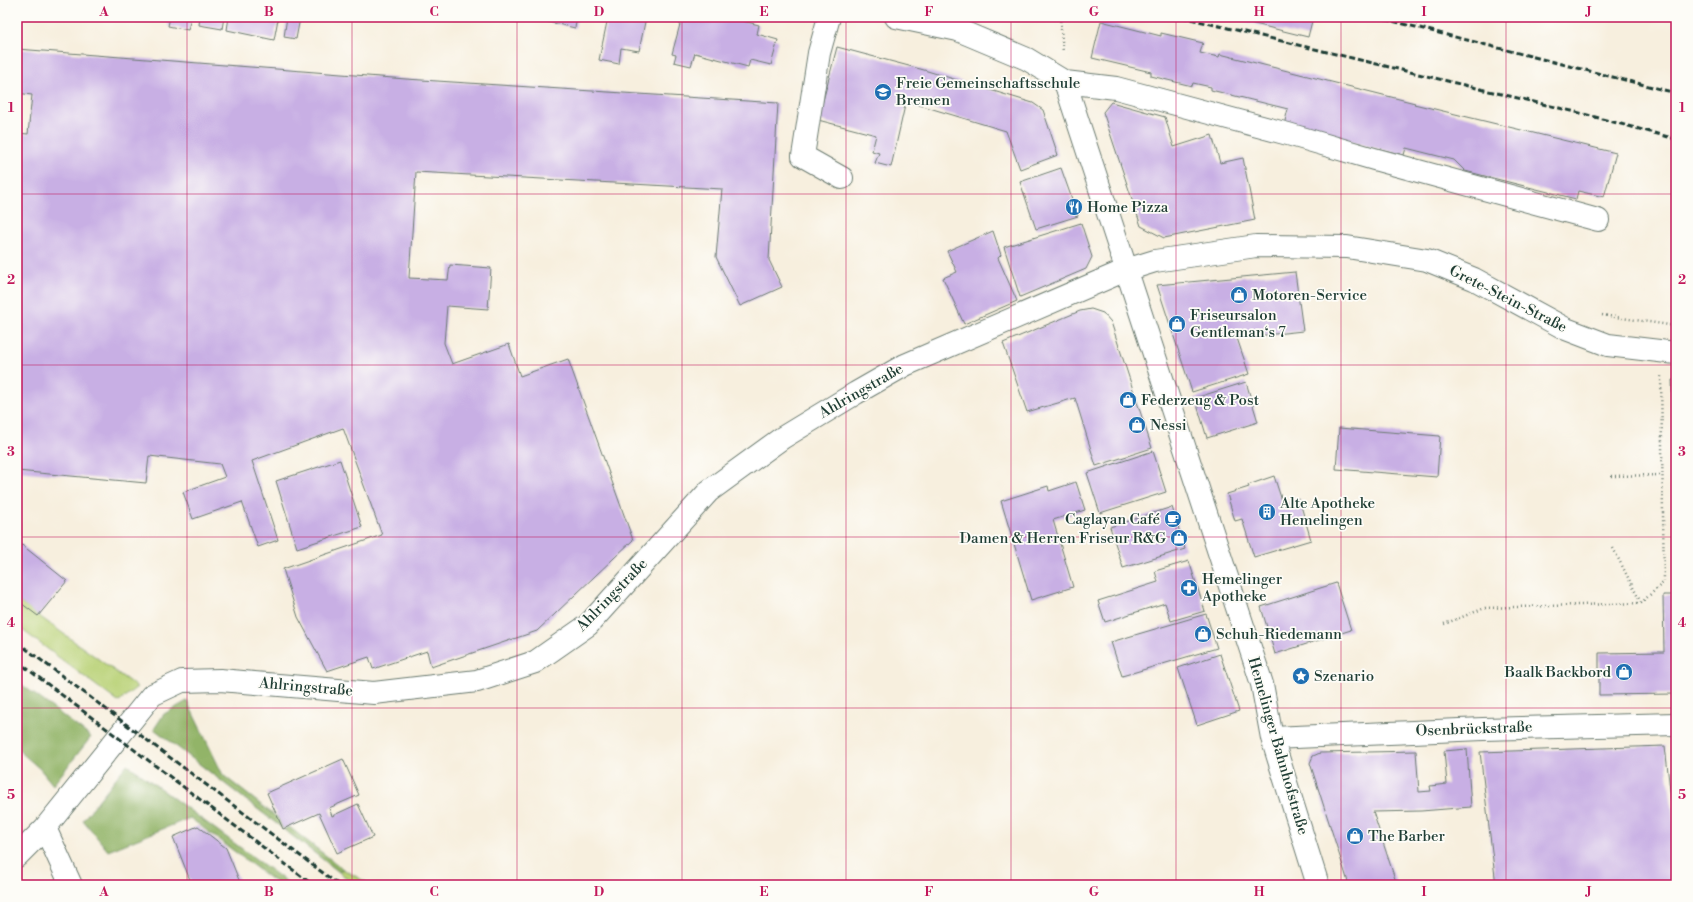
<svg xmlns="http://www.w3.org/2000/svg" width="1693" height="902" font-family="'Libre Bodoni',serif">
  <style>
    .green { fill: #b9d277; stroke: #6c8856 }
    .forest { fill: #92b468; stroke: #58784e }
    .building { fill: #c8afe4 }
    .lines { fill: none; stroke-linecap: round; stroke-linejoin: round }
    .minor-casing { stroke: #6b7b70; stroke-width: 24 }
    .path { stroke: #6b7b70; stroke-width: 2.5; stroke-dasharray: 1 3; stroke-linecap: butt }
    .minor { stroke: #fff; stroke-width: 22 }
    .rail { stroke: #1f3d34; stroke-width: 3; stroke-dasharray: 6 3; stroke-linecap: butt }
    .grid { fill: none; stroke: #c2185b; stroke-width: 1; stroke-opacity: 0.55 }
    .labels { text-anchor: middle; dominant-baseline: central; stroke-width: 3.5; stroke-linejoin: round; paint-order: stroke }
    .poi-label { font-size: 15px; fill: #1f3d34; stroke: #fdfcf7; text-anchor: start }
    .street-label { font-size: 15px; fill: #1f3d34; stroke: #fdfcf7 }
    .neatline { fill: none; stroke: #c2185b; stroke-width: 1.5 }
    .grid-label { font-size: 13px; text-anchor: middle; font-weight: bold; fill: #c2185b }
  </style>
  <rect width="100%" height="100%" fill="#fdfcf7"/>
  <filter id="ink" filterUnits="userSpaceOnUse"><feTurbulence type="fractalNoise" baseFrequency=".025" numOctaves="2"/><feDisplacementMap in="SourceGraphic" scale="8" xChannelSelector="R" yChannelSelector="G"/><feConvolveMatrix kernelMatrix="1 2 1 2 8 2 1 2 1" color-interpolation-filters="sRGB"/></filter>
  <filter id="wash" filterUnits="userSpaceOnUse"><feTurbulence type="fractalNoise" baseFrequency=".012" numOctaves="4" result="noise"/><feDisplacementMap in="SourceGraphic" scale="16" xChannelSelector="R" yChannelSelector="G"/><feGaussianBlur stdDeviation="0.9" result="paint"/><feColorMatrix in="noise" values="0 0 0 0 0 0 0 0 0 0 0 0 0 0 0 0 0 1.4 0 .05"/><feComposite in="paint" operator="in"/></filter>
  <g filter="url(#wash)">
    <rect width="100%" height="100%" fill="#f7efde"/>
    <path class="green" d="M17 600 137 687 118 702 17 626Z
      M343 869 371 885H355L339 872Z"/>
    <path class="forest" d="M17 681 91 737 53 785 40 769 17 749Z
      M187 701 223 775 343 869 339 872 154 729 164 714Z
      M127 764 279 876 291 885H279L190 818 108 851 83 820Z"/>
    <g id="blocks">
      <path class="building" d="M170 17H191L188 30 168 26Z
        M200 17H224L222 29 199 25Z
        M229 17H267L278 19 274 40 227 30Z
        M287 17 300 18 296 39 284 37Z
        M527 17H577L575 28Z
        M608 17H646L639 51 621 48 619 64 599 60Z
        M682 17H727L759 25 757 34 778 40 771 65 750 60 748 67 695 53 691 66 674 62 676 55 672 54Z
        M1226 17H1313L1308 37Z
        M1101 21 1161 36V33L1203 43 1200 53 1219 57 1220 54 1415 103 1414 104 1616 153 1604 197 1578 191 1576 199 1465 171 1454 160 1406 148 1404 155 1284 125 1288 109 1211 90V87L1193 83 1192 86 1151 76V72L1092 58Z
        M837 47 924 70 1033 103 1043 110 1058 155 1020 169 1006 131 906 101 891 167 875 163 879 153 872 151 876 135 818 120Z
        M17 49 406 79 778 103 769 260 782 287 740 306 716 257 722 189 416 172 409 278 448 280 450 265 491 268 488 309 447 306 444 343 452 364 509 344 520 376 568 359 633 540 537 631 431 667 427 651 373 669 369 657 327 671 298 617 283 569 382 535 343 428 252 461 278 540 258 547 242 502 193 519 183 492 225 477 220 464 149 456 146 483 17 471V133L28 134 32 95 17 93Z
        M1111 102 1165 117 1174 147 1212 135 1220 163 1243 158 1255 220 1164 238 1141 226 1103 112Z
        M1061 168 1078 216 1036 229 1020 182Z
        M1081 223 1092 257 1086 269 1020 297 1004 247Z
        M993 231 1001 255 998 258 1017 301 964 324 943 278 957 272 947 251Z
        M1295 272 1303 331 1237 338 1249 374 1192 392 1157 285Z
        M1091 309 1103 313 1111 322 1152 448 1096 466 1075 398 1027 412 1003 343 1080 311Z
        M1672 380H1676V506H1675Z
        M1246 382 1258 422 1207 438 1195 398Z
        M1339 428 1440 436 1437 477 1336 469Z
        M1153 451 1166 492 1100 513 1087 473Z
        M340 460 362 527 297 548 276 481Z
        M1274 476 1283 504 1299 499 1311 540 1254 557 1242 519 1235 521 1227 494 1249 487 1248 485Z
        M1076 482 1085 510 1053 520 1073 587 1031 600 1001 501 1048 486 1049 491Z
        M1172 507 1185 549 1123 568 1110 527Z
        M17 541 67 581 38 616 17 600Z
        M1189 561 1205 611 1171 621 1165 603 1105 622 1098 601 1158 582 1155 571Z
        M1336 583 1351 630 1275 654 1261 607Z
        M1663 595H1676V694L1599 695V653L1664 652Z
        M1206 614 1217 648 1122 676 1111 642Z
        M1220 654 1239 711 1197 725 1178 668Z
        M1665 746 1676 843V885H1496L1480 752Z
        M1467 749 1471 807 1421 811 1373 812 1397 885H1349L1310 763 1313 756 1320 753 1416 751 1419 792 1431 791 1430 786 1447 784 1444 751Z
        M343 759 359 795 329 808 332 816 358 804 373 837 337 853 319 813 283 829 267 793Z
        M198 826 226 848 241 885H192L173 837Z"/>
    </g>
  </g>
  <g filter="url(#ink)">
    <use href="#blocks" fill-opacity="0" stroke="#6b7b70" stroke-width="1"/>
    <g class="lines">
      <defs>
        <path id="minor" d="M829 17 819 53 803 156 842 178
          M896 17 958 30 1027 59 1065 82 1116 88 1288 134 1374 159 1598 220
          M1065 82 1262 684 1272 738 1318 885
          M1272 738 1483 729 1676 724
          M45 828 71 885
          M17 856 45 828 152 695 182 681 220 680 374 693 477 681 535 662 588 625 709 491 782 438 856 393 905 365 1126 270 1155 261 1256 246 1347 247 1427 260 1474 279 1566 329 1608 345 1676 353"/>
      </defs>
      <use href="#minor" class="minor-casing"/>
      <path class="path" d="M1060 17 1063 52
        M1602 315 1676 326
        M1611 476 1662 475
        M1613 548 1641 603
        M1444 624 1485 608 1641 603 1664 582 1661 376"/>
      <use href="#minor" class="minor"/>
      <path class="rail" d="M1182 17 1584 114 1676 139
        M1376 17 1676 93
        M17 642 339 885
        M17 661 313 885"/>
    </g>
  </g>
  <path class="grid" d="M187 17V885M352 17V885M517 17V885M682 17V885M846 17V885M1011 17V885M1176 17V885M1341 17V885M1506 17V885M17 194H1676M17 365H1676M17 537H1676M17 708H1676"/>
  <defs>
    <symbol id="school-disc" viewBox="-11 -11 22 22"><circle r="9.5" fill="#1f6fb2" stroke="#fdfcf7"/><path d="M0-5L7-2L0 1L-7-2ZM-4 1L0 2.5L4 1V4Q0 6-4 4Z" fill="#fff"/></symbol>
    <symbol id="restaurant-disc" viewBox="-11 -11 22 22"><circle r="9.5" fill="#1f6fb2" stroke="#fdfcf7"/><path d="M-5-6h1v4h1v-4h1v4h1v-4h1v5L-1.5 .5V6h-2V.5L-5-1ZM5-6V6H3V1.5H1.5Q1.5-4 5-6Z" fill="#fff"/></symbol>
    <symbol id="shop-disc" viewBox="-11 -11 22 22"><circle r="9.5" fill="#1f6fb2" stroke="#fdfcf7"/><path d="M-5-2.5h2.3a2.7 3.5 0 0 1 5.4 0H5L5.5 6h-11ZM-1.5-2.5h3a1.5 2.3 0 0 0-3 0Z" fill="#fff"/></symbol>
    <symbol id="building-disc" viewBox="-11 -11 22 22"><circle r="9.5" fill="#1f6fb2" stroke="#fdfcf7"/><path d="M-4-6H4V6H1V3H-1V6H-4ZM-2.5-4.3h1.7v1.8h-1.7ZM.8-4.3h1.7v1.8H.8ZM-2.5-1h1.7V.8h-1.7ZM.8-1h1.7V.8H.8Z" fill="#fff"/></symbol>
    <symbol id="cafe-disc" viewBox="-11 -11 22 22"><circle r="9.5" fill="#1f6fb2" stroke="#fdfcf7"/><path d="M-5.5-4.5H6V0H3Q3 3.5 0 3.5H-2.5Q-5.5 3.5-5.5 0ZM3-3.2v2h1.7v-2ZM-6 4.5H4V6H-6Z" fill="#fff"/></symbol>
    <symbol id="pharmacy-disc" viewBox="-11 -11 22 22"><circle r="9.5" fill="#1f6fb2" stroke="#fdfcf7"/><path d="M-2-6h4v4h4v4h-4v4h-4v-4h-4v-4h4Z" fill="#fff"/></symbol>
    <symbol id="sight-disc" viewBox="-11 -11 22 22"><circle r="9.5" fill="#1f6fb2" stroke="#fdfcf7"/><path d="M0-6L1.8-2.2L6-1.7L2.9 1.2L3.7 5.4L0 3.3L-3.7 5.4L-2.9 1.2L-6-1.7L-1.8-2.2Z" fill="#fff"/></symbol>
  </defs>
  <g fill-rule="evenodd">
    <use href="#school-disc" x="873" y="82" width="20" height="20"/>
    <use href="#restaurant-disc" x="1064" y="197" width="20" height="20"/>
    <use href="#shop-disc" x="1229" y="285" width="20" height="20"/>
    <use href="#shop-disc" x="1167" y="314" width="20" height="20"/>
    <use href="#shop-disc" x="1118" y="390" width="20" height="20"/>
    <use href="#shop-disc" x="1127" y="415" width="20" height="20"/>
    <use href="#building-disc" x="1257" y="502" width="20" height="20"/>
    <use href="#cafe-disc" x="1163" y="509" width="20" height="20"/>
    <use href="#shop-disc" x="1169" y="528" width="20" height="20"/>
    <use href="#pharmacy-disc" x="1179" y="578" width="20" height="20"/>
    <use href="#shop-disc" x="1193" y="624" width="20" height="20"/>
    <use href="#shop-disc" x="1614" y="662" width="20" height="20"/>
    <use href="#sight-disc" x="1291" y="666" width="20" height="20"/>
    <use href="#shop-disc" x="1345" y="826" width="20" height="20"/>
  </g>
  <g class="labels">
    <g class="poi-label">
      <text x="896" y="83">Freie Gemeinschaftsschule<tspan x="896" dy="17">Bremen</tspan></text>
      <text x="1087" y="207">Home Pizza</text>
      <text x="1252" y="295">Motoren-Service</text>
      <text x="1190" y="315">Friseursalon<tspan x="1190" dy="17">Gentleman‘s 7</tspan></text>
      <text x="1141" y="400">Federzeug &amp; Post</text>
      <text x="1150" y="425">Nessi</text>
      <text x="1280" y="503">Alte Apotheke<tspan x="1280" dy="17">Hemelingen</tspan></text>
      <text x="1160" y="519" text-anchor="end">Caglayan Café</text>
      <text x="1166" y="538" text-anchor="end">Damen &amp; Herren Friseur R&amp;G</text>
      <text x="1202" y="579">Hemelinger<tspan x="1202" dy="17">Apotheke</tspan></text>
      <text x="1216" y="634">Schuh-Riedemann</text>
      <text x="1611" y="672" text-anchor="end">Baalk Backbord</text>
      <text x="1314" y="676">Szenario</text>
      <text x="1368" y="836">The Barber</text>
    </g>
    <g class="street-label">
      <text transform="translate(1508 299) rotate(27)">Grete-Stein-Straße</text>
      <text transform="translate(861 391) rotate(-30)">Ahlringstraße</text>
      <text transform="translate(612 595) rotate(-46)">Ahlringstraße</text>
      <text transform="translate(306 687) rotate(5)">Ahlringstraße</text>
      <text transform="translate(1474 729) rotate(-2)">Osenbrückstraße</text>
      <text transform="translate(1278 746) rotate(74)">Hemelinger Bahnhofstraße</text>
    </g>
  </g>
  <rect width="1693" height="902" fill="none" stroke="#fdfcf7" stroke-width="44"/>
  <rect x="22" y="22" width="1649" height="858" class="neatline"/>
  <g class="grid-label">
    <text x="104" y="16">A</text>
    <text x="269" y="16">B</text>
    <text x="434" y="16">C</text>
    <text x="599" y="16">D</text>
    <text x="764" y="16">E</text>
    <text x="929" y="16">F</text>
    <text x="1094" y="16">G</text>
    <text x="1259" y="16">H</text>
    <text x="1424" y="16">I</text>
    <text x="1589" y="16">J</text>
    <text x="11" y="112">1</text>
    <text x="1682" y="112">1</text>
    <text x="11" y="284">2</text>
    <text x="1682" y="284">2</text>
    <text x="11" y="456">3</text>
    <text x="1682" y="456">3</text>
    <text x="11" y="627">4</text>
    <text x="1682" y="627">4</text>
    <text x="11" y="799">5</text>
    <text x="1682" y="799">5</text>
    <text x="104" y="896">A</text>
    <text x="269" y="896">B</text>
    <text x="434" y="896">C</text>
    <text x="599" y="896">D</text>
    <text x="764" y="896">E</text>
    <text x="929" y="896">F</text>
    <text x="1094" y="896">G</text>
    <text x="1259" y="896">H</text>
    <text x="1424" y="896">I</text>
    <text x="1589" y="896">J</text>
  </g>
</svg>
